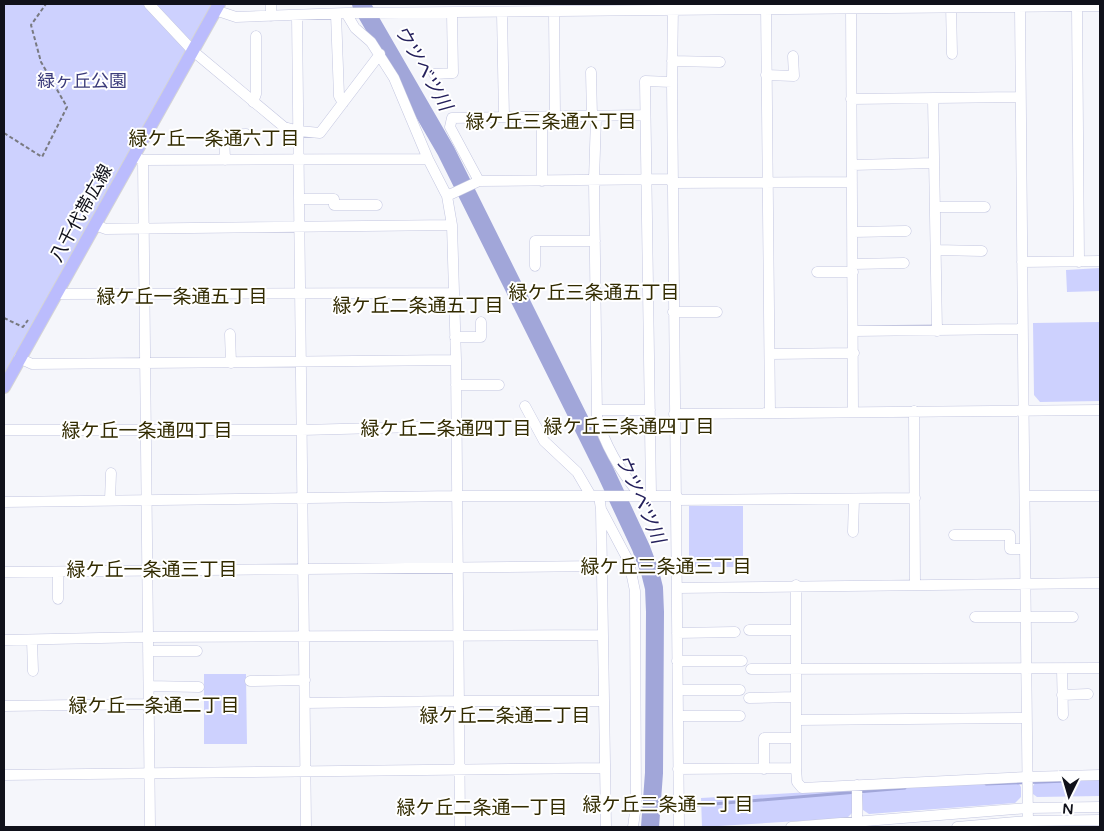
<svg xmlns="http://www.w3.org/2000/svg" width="1104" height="831" font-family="'Varela Round','Noto Sans JP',sans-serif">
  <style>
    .green { fill: #cdd1fe }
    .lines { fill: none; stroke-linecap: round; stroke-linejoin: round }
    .stream { stroke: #a1a6d9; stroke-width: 3 }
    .river { stroke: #a1a6d9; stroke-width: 18 }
    .minor-casing { stroke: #c3c6e0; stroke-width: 11 }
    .major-casing { stroke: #d4d4d6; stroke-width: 14 }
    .path { stroke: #797a81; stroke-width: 2; stroke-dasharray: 4 2.5; stroke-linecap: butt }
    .minor { stroke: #fff; stroke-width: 10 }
    .major { stroke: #bbbcfd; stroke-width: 12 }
    .labels { text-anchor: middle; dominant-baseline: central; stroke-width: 4; stroke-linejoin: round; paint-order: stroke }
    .park-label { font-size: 18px; fill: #3c3c7b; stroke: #fff }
    .street-label { font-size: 18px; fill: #10111a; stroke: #fff }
    .water-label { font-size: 19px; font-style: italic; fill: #24205c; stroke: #fff }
    .neighbourhood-label { font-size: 19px; fill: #322b00; stroke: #fff }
  </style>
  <rect width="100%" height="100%" fill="#f5f6fb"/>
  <path class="green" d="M4 4H215L4 379Z
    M1100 268V291L1067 292 1066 270Z
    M1100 322V401L1040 402 1034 395 1033 323Z
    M689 506H743V567H689Z
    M204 674H246L247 744H204Z
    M1100 779V796L1037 797 1033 794V786L1037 780Z
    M1017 781 1021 787V797L1015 803 869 814 863 810 862 795 865 790Z
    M847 790 853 795V812L847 818 702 827 701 798Z"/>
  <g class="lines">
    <path class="stream" d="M986 784 1067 781
      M651 814 666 808 905 788"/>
    <path class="river" d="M361 4 446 151 605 471 641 548 650 572 654 588 655 612 654 773 650 827"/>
    <defs>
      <path id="minor" d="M149 4 193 51 284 127 299 131 320 133 380 54
        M851 4 853 412
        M951 4 952 54
        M673 5 672 82 679 827
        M766 5 770 413
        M1077 6 1079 262
        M1020 7C1021 280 1026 554 1028 827
        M215 10 236 17 346 13 1100 6
        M554 12 555 117
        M346 13 355 28 371 42 394 78 428 159 447 196 452 225 456 360 460 827
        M502 13 504 117
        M336 14 339 96 343 103
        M297 15 306 827
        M271 16V4
        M672 61 720 62
        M591 72 592 117
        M434 74 453 73 452 13
        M766 75 794 76 793 56
        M851 99 1020 97
        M933 99 937 331
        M253 102 256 94V36
        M542 117V181
        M596 117 594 180 597 417C605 446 621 472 640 495
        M224 135 225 160
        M210 136 246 134
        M137 158 143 160 428 159
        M143 160 150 827
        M852 165 934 163
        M479 181 450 127 452 118 644 115
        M672 183 852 182
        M447 196 479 181 673 179
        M300 199H334V205H377
        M935 207H985
        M95 225 106 229 452 225
        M853 232 906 231
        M936 250 982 251
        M1022 262 1100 261
        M853 264 904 263
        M535 266V241H595
        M817 272H853
        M56 294 454 293
        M673 312H717
        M854 331 1022 329
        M230 334 231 363
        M455 337H481V322
        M770 354 854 353
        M19 358 32 364 456 360
        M456 385H499
        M525 406 544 441 577 472 591 496
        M597 410H650
        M914 411 915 584
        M674 414 1100 410
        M4 430H302L455 426
        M651 495 645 81 672 82
        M599 496 601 509 606 827
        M1025 496H1100
        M110 500 111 473
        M676 500 915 498
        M4 502 456 496H677
        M602 511 629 562 635 591 636 805 633 827
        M853 532 854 499
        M954 535H1010V549H1025
        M4 572 602 566
        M58 572V599
        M796 585V768L797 782 802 788 1027 777 1100 775
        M677 588 1100 583
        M975 617H1073
        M749 630H796
        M677 633 735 632
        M4 640 148 637 603 635
        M32 640 33 671
        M148 651H197
        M677 661H742
        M751 669 1100 668
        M1062 669 1063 715
        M250 681 305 680
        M149 686 199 687
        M678 690H740
        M1062 695 1088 694
        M749 698 796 697
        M305 703 458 701H603
        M4 706 149 704
        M678 716H740
        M797 720 1026 718
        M678 769 796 768
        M764 769V738H796
        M4 775 604 768
        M857 785V827
        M791 827 1028 808 1100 807
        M957 827 1028 821 1100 820"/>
      <path id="major" d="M4 387 219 4"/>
    </defs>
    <use href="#minor" class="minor-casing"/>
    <use href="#major" class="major-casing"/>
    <path class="path" d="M4 133 42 157 67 107 41 62 31 25 46 4
      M4 318 23 327 28 320"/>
    <use href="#minor" class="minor"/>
    <use href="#major" class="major"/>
  </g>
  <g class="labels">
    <g class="park-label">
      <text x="82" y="81">緑ヶ丘公園</text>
    </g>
    <g class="street-label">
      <text transform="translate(81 213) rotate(-61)">八千代帯広線</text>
    </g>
    <g class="water-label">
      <text transform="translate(423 68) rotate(60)">ウツベツ川</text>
      <text transform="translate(640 499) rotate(66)">ウツベツ川</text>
    </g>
    <g class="neighbourhood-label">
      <text x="551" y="122">緑ケ丘三条通六丁目</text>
      <text x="214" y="139">緑ケ丘一条通六丁目</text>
      <text x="594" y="293">緑ケ丘三条通五丁目</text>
      <text x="182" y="297">緑ケ丘一条通五丁目</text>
      <text x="418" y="306">緑ケ丘二条通五丁目</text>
      <text x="629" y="427">緑ケ丘三条通四丁目</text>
      <text x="446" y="429">緑ケ丘二条通四丁目</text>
      <text x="147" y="431">緑ケ丘一条通四丁目</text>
      <text x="666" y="567">緑ケ丘三条通三丁目</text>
      <text x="152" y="570">緑ケ丘一条通三丁目</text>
      <text x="154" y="706">緑ケ丘一条通二丁目</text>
      <text x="505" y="716">緑ケ丘二条通二丁目</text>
      <text x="668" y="805">緑ケ丘三条通一丁目</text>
      <text x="482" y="808">緑ケ丘二条通一丁目</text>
    </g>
  </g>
  <rect width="1104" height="831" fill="none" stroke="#10111a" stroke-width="10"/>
  <g transform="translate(1069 796) rotate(185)" stroke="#ffffff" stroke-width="4" paint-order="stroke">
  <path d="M0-4L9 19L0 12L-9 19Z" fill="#10111a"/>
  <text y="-8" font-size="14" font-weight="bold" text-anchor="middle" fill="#10111a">N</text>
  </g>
</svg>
